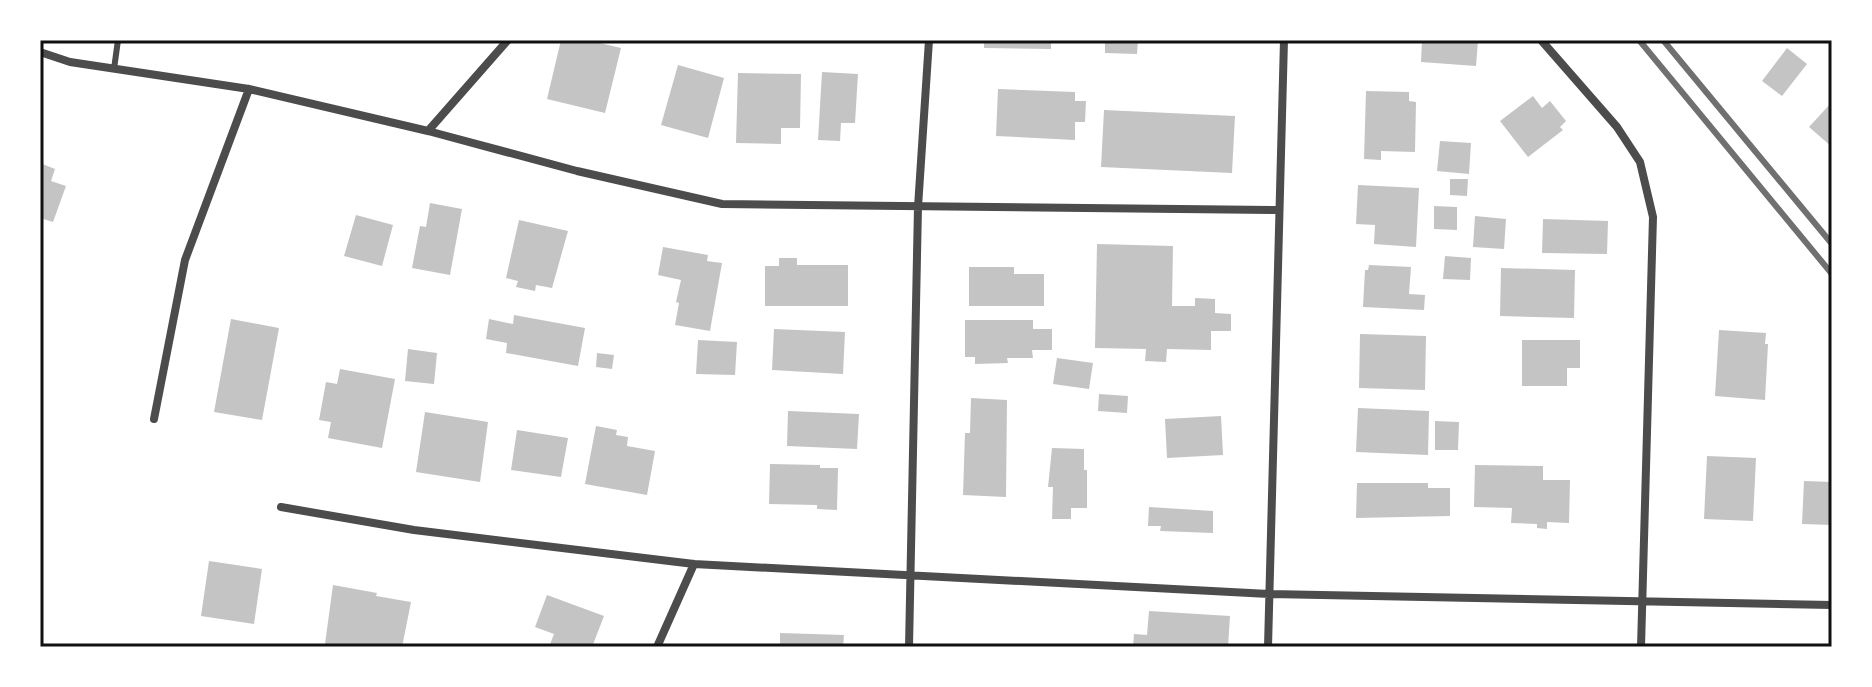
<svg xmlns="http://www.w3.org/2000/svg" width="1872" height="687" font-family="'Noto Serif',serif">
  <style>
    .building { fill: #c4c4c4 }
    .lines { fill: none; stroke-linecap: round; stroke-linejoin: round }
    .service { stroke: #4c4c4c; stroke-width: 6 }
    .minor { stroke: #4c4c4c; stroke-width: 8 }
    .rail { stroke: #707070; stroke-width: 6 }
    .neatline { fill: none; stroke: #111; stroke-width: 3 }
  </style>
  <rect width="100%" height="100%" fill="#fff"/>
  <path class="building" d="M561 40H587L621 48 605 113 547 99Z
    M984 40H1051V49L984 48Z
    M1105 40H1138L1137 54 1105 53Z
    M1422 40H1478L1476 66 1421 62Z
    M1787 48 1807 64 1782 96 1762 81Z
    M678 65 724 78 708 138 661 125Z
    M822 72 858 74 855 123H841L840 141 818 140Z
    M738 73 801 74 800 128H781V144L736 143Z
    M998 89 1075 92V101H1086L1085 122H1075V140L996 136Z
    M1366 91 1409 92V101L1416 102 1415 152 1381 151V160L1364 159Z
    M1533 96 1542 108 1550 101 1566 121 1560 127 1563 130 1528 157 1500 121Z
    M1832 102V147L1809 127Z
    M1104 110 1235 116 1232 173 1101 167Z
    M1440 141 1471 143 1469 174 1437 171Z
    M40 163 55 169 51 181 66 186 53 222 40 218Z
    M1450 179H1468L1467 196 1450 195Z
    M1358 185 1419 188 1416 247 1374 244 1375 225 1356 224Z
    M430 203 462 209 450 275 412 268 420 226 426 227Z
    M1434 206 1457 207V230L1434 229Z
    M356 215 393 225 382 266 344 256Z
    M1475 216 1506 219 1504 249 1473 247Z
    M1543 219 1608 221 1607 254 1542 253Z
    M519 220 568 231 552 288 536 285 535 291 516 287 518 281 506 278Z
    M1097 244 1173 246 1172 306H1195V298L1215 299V313L1231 314V331H1211V350L1167 349 1166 362 1145 361 1146 349 1095 348Z
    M663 247 708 255 707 261 722 263 710 331 675 325 679 303 676 302 681 280 658 275Z
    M1445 256 1471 258 1470 280 1443 279Z
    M779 258H797V265H848V306H765V266H779Z
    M1369 265 1411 267 1409 294 1425 295 1424 310 1363 307 1365 270H1368Z
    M969 267H1014V274H1044V306H969Z
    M1501 268 1575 270 1574 318 1500 316Z
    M514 315 585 328 578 366 506 353 507 343 486 339 489 319 513 324Z
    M231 319 279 328 262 420 214 412Z
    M965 320H1033V329H1052V350H1032L1033 358H1007L1008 363 975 364V357H965Z
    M774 329 845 332 843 374 772 370Z
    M1719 330 1766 333 1765 344H1768L1765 400 1715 396Z
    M1360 334 1426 336 1425 390 1359 388Z
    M698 340 737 342 735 375 696 374Z
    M1522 340H1580V368H1567V386H1522Z
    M408 349 437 353 434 384 405 381Z
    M597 353 614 355 612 369 596 367Z
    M1057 358 1093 363 1089 389 1053 384Z
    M340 369 395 379 382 448 328 438 331 422 319 420 326 382 337 384Z
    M1099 394 1128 396 1127 413 1098 411Z
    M971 398 1007 400 1006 497 963 495 965 433H970Z
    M1358 408 1429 411 1428 455 1356 452Z
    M788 411 859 414 857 449 787 446Z
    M425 412 488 422 480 482 416 472Z
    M1221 416 1223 455 1167 458 1165 419Z
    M1435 421 1459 422 1458 450H1435Z
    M596 426 617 430 616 435 628 437 627 446 655 451 647 495 585 484Z
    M517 430 568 438 561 477 511 470Z
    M1052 448 1084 449V470H1087V508H1071V519H1052L1053 487H1048Z
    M1707 456 1756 458 1753 521 1704 519Z
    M770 464 820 465V468H838L837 510 817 509V505L769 504Z
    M1475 465 1543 466V480H1570L1569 523 1547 522V529L1537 528V524L1511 523 1512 508 1474 507Z
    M1804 481 1832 482V525L1802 524Z
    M1357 483H1428V488H1450V516L1356 518Z
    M1149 507 1213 511V533L1160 531 1161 526H1148Z
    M209 561 262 569 254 624 201 616Z
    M333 585 377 593 376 596 411 602 402 647H344L325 644Z
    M547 595 604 616 592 647H549L554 634 535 627Z
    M1149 611 1230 616 1228 647H1133L1134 634 1147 635Z
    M780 633 844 635 843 647H780Z"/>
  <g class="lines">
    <path class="service" d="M114 69 118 40"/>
    <path class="minor" d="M1541 40 1617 127 1640 162 1653 217 1641 647
      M40 52 70 62 249 89 428 131 577 171 722 204 1279 210
      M428 131 508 40
      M154 419 185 260 249 89
      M281 507 414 530 694 564 1269 594 1832 605
      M657 647 694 564
      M909 647 918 207 929 40
      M1268 647 1284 40"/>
    <path class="rail" d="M1639 40 1832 274
      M1663 40 1832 244"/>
  </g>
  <rect width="1872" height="687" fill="none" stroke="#ffffff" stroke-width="84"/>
  <rect x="42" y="42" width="1788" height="603" class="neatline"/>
</svg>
